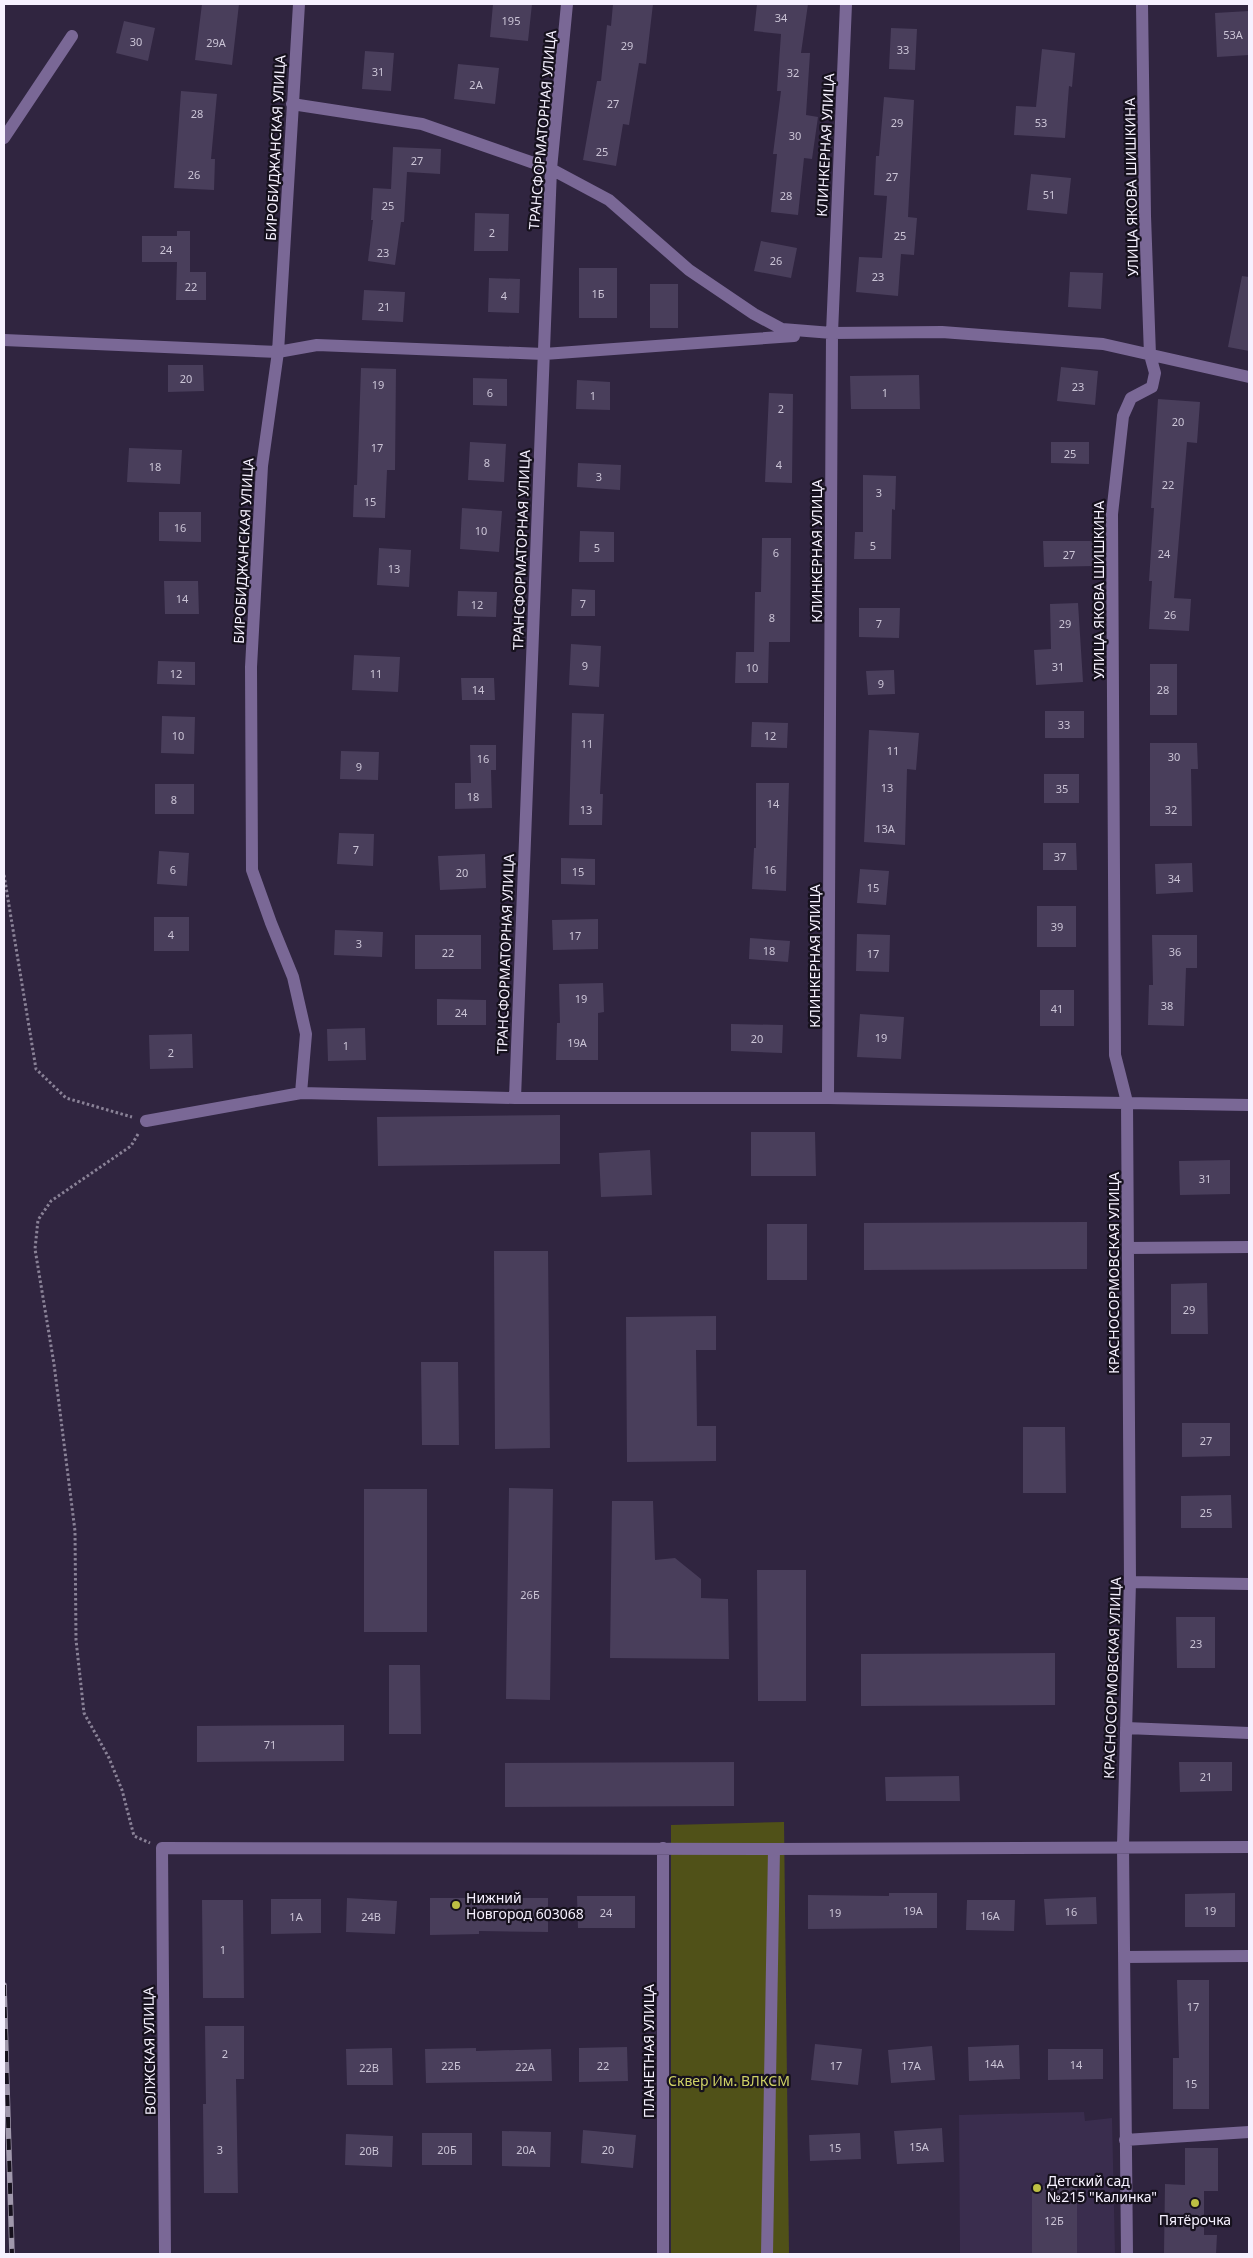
<svg xmlns="http://www.w3.org/2000/svg" width="1253" height="2258" font-family="'Noto Sans',sans-serif">
  <style>
    .built { fill: #3a2d4e }
    .green { fill: #505118 }
    .building { fill: #493e5b }
    .lines { fill: none; stroke-linecap: round; stroke-linejoin: round }
    .path { stroke: #8a8297; stroke-width: 3; stroke-dasharray: 2.5 2.5; stroke-linecap: butt }
    .minor { stroke: #7a6896; stroke-width: 12 }
    .rail-casing { stroke: #a098ac; stroke-width: 5.5 }
    .rail { stroke: #16111d; stroke-width: 4; stroke-dasharray: 11; stroke-linecap: butt }
    .poi-dot { fill: #bdbf43; stroke: #16111d; stroke-width: 2 }
    .labels { text-anchor: middle; dominant-baseline: central; stroke-width: 4.5; stroke-linejoin: round; paint-order: stroke }
    .number-label { font-size: 11px; fill: #cbc4d6 }
    .street-label { font-size: 14px; fill: #f6f1ff; stroke: #16111d }
    .poi-label { font-size: 14px; fill: #f6f1ff; stroke: #16111d; text-anchor: start }
    .park-label { font-size: 14px; fill: #ced165; stroke: #16111d }
  </style>
  <rect width="100%" height="100%" fill="#302540"/>
  <path class="built" d="M1084 2112 1085 2121 1112 2118 1115 2254H960L959 2115Z"/>
  <path class="green" d="M784 1822 789 2254H671V1825Z"/>
  <path class="building" d="M202 4H239L232 65 195 60Z
    M493 4H532L528 41 490 37Z
    M613 4H653L646 64 639 63 629 125 623 124 616 166 583 160 597 81H601L607 25 611 26Z
    M757 4H808L801 53H810L806 115 818 117 812 159 804 158 798 215 771 212 777 154H773L781 91H777L781 34 754 31Z
    M1249 11V55L1217 57 1215 13Z
    M124 21 155 28 148 61 116 53Z
    M891 28 917 29 915 70 889 69Z
    M1042 49 1075 53 1072 87 1069 86 1065 138 1014 135 1016 106 1036 107Z
    M365 51 394 53 391 91 362 89Z
    M458 64 499 68 495 104 454 99Z
    M181 91 217 94 211 159H215L214 190 174 188Z
    M884 97 914 100 908 217 917 218 914 255 901 254 898 296 856 292 859 257 882 258 887 196 874 195 876 156H879Z
    M393 147 441 149 440 174 407 172 404 222H401L395 265 368 261 373 220H371L373 188 391 189Z
    M1031 174 1071 178 1067 214 1027 210Z
    M475 213 509 214 508 251H474Z
    M177 231H190V272H206V300H176L177 262H142V236H177Z
    M761 241 797 248 791 278 754 271Z
    M579 268H617V318H579Z
    M1070 272 1103 273 1101 309 1068 307Z
    M1242 276 1249 277V351L1228 347Z
    M489 278 520 279 519 313 488 312Z
    M650 284H678V328H650Z
    M364 290 405 292 403 322 362 320Z
    M168 365H203L204 391 168 392Z
    M1061 367 1098 371 1095 405 1057 401Z
    M361 368 396 369 395 470H387L385 518 353 517 354 485H357Z
    M919 375 920 409H851L850 376Z
    M473 378 507 379V406L473 405Z
    M577 380 610 382V410L576 409Z
    M769 393 793 394 792 483 765 482Z
    M1158 399 1200 402 1197 443 1187 442 1174 598 1191 599 1189 631 1149 629 1152 581H1149L1154 508H1151Z
    M470 442 506 444 504 482 468 480Z
    M1051 442H1089V464L1051 463Z
    M129 448 182 450 180 484 127 482Z
    M578 463 621 465 620 490 577 487Z
    M863 475 896 476 895 510 892 509 891 559H854L855 532H863Z
    M462 508 502 511 499 552 460 549Z
    M159 512H201V542L159 541Z
    M580 531 614 532V562H579Z
    M762 538H791L790 642H769L768 683H735L736 652H754L755 592H761Z
    M1043 541H1094V566L1044 567Z
    M379 548 411 550 409 587 377 585Z
    M164 581H198L199 614H165Z
    M572 589 595 590V616H571Z
    M458 591 497 592 496 617 457 616Z
    M1078 603 1083 682 1036 685 1034 650 1051 649 1050 604Z
    M859 608H900L899 638 859 637Z
    M571 644 601 646 599 687 569 685Z
    M354 655 400 657 398 692 352 690Z
    M158 661 195 662V685L157 684Z
    M1150 664H1177V715H1150Z
    M894 670 895 694 868 695 866 671Z
    M461 678H494L495 700H462Z
    M1045 711H1084V738H1045Z
    M572 713 604 714 600 794H603L602 825H569Z
    M162 716 195 717 194 754 161 753Z
    M752 722 788 723 787 748 751 747Z
    M869 730 919 733 916 770 907 769 905 845 864 842Z
    M1150 743H1197L1198 769H1191L1192 826H1150Z
    M470 745H496V770H491L492 808 455 809V783H471Z
    M341 751 379 752 378 780 340 779Z
    M1044 774H1079V803H1044Z
    M756 783H789L786 891 752 889 754 848H756Z
    M155 784H194V814H155Z
    M339 833 374 834 373 866 337 864Z
    M1043 843H1076L1077 870H1043Z
    M159 851 189 853 187 886 157 884Z
    M485 854 486 888 440 890 438 856Z
    M561 858 595 859V885L561 884Z
    M1192 863 1193 892 1156 894 1155 864Z
    M860 869 889 871 886 905 857 903Z
    M1037 906H1076V947H1037Z
    M154 917H189V951H154Z
    M598 919V949L553 950 552 920Z
    M335 930 383 932 382 957 334 955Z
    M857 934 890 935 889 972 856 971Z
    M415 935H481V969H415Z
    M1152 935H1197V968H1186L1184 1026 1148 1025 1149 985H1153Z
    M750 938 790 941 788 962 749 959Z
    M603 983 604 1012 598 1013V1060H556L557 1023H560L559 984Z
    M1040 990H1074V1026H1040Z
    M437 999 486 1000V1025H437Z
    M860 1014 904 1017 901 1059 857 1057Z
    M731 1024 783 1025 782 1053 731 1051Z
    M365 1028 366 1060 328 1061 327 1029Z
    M192 1034 193 1068 150 1069 149 1035Z
    M560 1115V1164L378 1166 377 1117Z
    M751 1132H815L816 1176H751Z
    M650 1150 652 1195 601 1197 599 1153Z
    M1230 1160V1194L1180 1195 1179 1161Z
    M1087 1222V1269L864 1270V1223Z
    M767 1224H807V1280H767Z
    M494 1251H548L550 1448 495 1449Z
    M1207 1283 1208 1334H1171V1284Z
    M716 1316V1350H696L697 1426H716V1461L627 1462 626 1317Z
    M421 1362H458L459 1445H422Z
    M1182 1423H1230V1456L1182 1457Z
    M1023 1427H1065L1066 1493H1023Z
    M509 1488 553 1489 550 1700 506 1699Z
    M364 1489H427V1632H364Z
    M1231 1495 1232 1528H1181V1496Z
    M612 1501H653L655 1560 675 1558 701 1579V1598L728 1599 729 1659 610 1658Z
    M757 1570H806V1701H758Z
    M1176 1617H1215V1668H1177Z
    M1055 1653V1705L861 1706V1654Z
    M389 1665H420L421 1734H389Z
    M344 1725V1761L197 1762V1726Z
    M734 1762V1806L505 1807V1763Z
    M1179 1762H1232V1791L1180 1792Z
    M959 1776 960 1801H886L885 1777Z
    M889 1893H937V1928L808 1929V1895L889 1896Z
    M1235 1893V1927H1185V1894Z
    M577 1896H635V1928H578Z
    M1096 1897 1097 1924 1046 1925 1044 1899Z
    M347 1898 397 1901 395 1934 346 1932Z
    M430 1898H548V1932L479 1931V1934L430 1935Z
    M271 1899H321V1933L271 1934Z
    M202 1900H243L244 1998H203Z
    M967 1900H1015L1014 1931 966 1930Z
    M1177 1980H1209V2109H1173V2058H1179Z
    M205 2026H244V2079H236L238 2193H204L203 2104H206Z
    M815 2044 862 2049 858 2085 811 2080Z
    M1019 2045 1020 2079 969 2081 968 2047Z
    M932 2046 935 2080 891 2083 888 2050Z
    M627 2047 628 2081 579 2082V2048Z
    M392 2048 393 2085H347L346 2049Z
    M476 2048V2051L551 2049 552 2081 426 2083 425 2049Z
    M1048 2049H1103V2079L1048 2080Z
    M942 2128 944 2162 897 2164 894 2131Z
    M583 2130 636 2135 633 2168 581 2163Z
    M502 2131 551 2132 550 2167 502 2166Z
    M422 2133H472V2165H422Z
    M860 2133 861 2159 810 2161 809 2135Z
    M346 2134 393 2136 392 2167 345 2165Z
    M1185 2148H1218V2191H1204V2235H1217L1216 2254H1164L1165 2184 1185 2185Z
    M1032 2186H1077V2254H1032Z"/>
  <g class="lines">
    <path class="path" d="M4 875 36 1069 66 1098 132 1117
      M138 1134 131 1146 51 1201 38 1220 35 1249 54 1364 75 1531 76 1640 84 1713 109 1758 122 1790 134 1836 150 1843"/>
    <path class="minor" d="M299 4 278 352 262 466 251 667 252 870 271 923 293 977 306 1034 301 1093
      M292 104 422 124 551 169 609 200 689 270 754 314 782 329 832 333 942 332 1103 344 1249 377
      M4 138 72 36
      M4 340 278 352 317 345 544 354 794 336
      M515 1098 551 169 567 4
      M828 1098 832 333 846 4
      M146 1121 301 1093 515 1098H828L1249 1105
      M1128 1248 1249 1247
      M1130 1582 1249 1584
      M1126 1728 1249 1733
      M663 1848V2254
      M1125 1957 1249 1956
      M1125 2140 1249 2132
      M165 2254 162 1848 774 1849 1249 1847
      M767 2254 774 1849
      M1127 2254 1123 1846 1130 1582 1127 1102 1115 1055 1112 514 1123 416 1131 398 1152 387 1155 373 1150 355 1145 216 1142 4"/>
    <defs>
      <path id="rail" d="M4 1985 12 2254"/>
    </defs>
    <use href="#rail" class="rail-casing"/>
    <use href="#rail" class="rail"/>
  </g>
  <g class="poi-dot">
    <circle cx="456" cy="1905" r="5"/>
    <circle cx="1037" cy="2188" r="5"/>
    <circle cx="1195" cy="2203" r="5"/>
  </g>
  <g class="labels">
    <g class="number-label">
      <text x="781" y="17">34</text>
      <text x="511" y="20">195</text>
      <text x="1233" y="34">53А</text>
      <text x="136" y="41">30</text>
      <text x="216" y="42">29А</text>
      <text x="627" y="45">29</text>
      <text x="903" y="49">33</text>
      <text x="378" y="71">31</text>
      <text x="793" y="72">32</text>
      <text x="476" y="84">2А</text>
      <text x="613" y="103">27</text>
      <text x="197" y="113">28</text>
      <text x="897" y="122">29</text>
      <text x="1041" y="122">53</text>
      <text x="795" y="135">30</text>
      <text x="602" y="151">25</text>
      <text x="417" y="160">27</text>
      <text x="194" y="174">26</text>
      <text x="892" y="176">27</text>
      <text x="1049" y="194">51</text>
      <text x="786" y="195">28</text>
      <text x="388" y="205">25</text>
      <text x="492" y="232">2</text>
      <text x="900" y="235">25</text>
      <text x="166" y="249">24</text>
      <text x="383" y="252">23</text>
      <text x="776" y="260">26</text>
      <text x="878" y="276">23</text>
      <text x="191" y="286">22</text>
      <text x="598" y="293">1Б</text>
      <text x="504" y="295">4</text>
      <text x="384" y="306">21</text>
      <text x="186" y="378">20</text>
      <text x="378" y="384">19</text>
      <text x="1078" y="386">23</text>
      <text x="490" y="392">6</text>
      <text x="885" y="392">1</text>
      <text x="593" y="395">1</text>
      <text x="781" y="408">2</text>
      <text x="1178" y="421">20</text>
      <text x="377" y="447">17</text>
      <text x="1070" y="453">25</text>
      <text x="487" y="462">8</text>
      <text x="779" y="464">4</text>
      <text x="155" y="466">18</text>
      <text x="599" y="476">3</text>
      <text x="1168" y="484">22</text>
      <text x="879" y="492">3</text>
      <text x="370" y="501">15</text>
      <text x="180" y="527">16</text>
      <text x="481" y="530">10</text>
      <text x="873" y="545">5</text>
      <text x="597" y="547">5</text>
      <text x="776" y="552">6</text>
      <text x="1164" y="553">24</text>
      <text x="1069" y="554">27</text>
      <text x="394" y="568">13</text>
      <text x="182" y="598">14</text>
      <text x="583" y="603">7</text>
      <text x="477" y="604">12</text>
      <text x="1170" y="614">26</text>
      <text x="772" y="617">8</text>
      <text x="879" y="623">7</text>
      <text x="1065" y="623">29</text>
      <text x="585" y="665">9</text>
      <text x="1058" y="666">31</text>
      <text x="752" y="667">10</text>
      <text x="176" y="673">12</text>
      <text x="376" y="673">11</text>
      <text x="881" y="683">9</text>
      <text x="478" y="689">14</text>
      <text x="1163" y="689">28</text>
      <text x="1064" y="724">33</text>
      <text x="178" y="735">10</text>
      <text x="770" y="735">12</text>
      <text x="587" y="743">11</text>
      <text x="893" y="750">11</text>
      <text x="1174" y="756">30</text>
      <text x="483" y="758">16</text>
      <text x="359" y="766">9</text>
      <text x="887" y="787">13</text>
      <text x="1062" y="788">35</text>
      <text x="473" y="796">18</text>
      <text x="174" y="799">8</text>
      <text x="773" y="803">14</text>
      <text x="586" y="809">13</text>
      <text x="1171" y="809">32</text>
      <text x="885" y="828">13А</text>
      <text x="356" y="849">7</text>
      <text x="1060" y="856">37</text>
      <text x="173" y="869">6</text>
      <text x="770" y="869">16</text>
      <text x="578" y="871">15</text>
      <text x="462" y="872">20</text>
      <text x="1174" y="878">34</text>
      <text x="873" y="887">15</text>
      <text x="1057" y="926">39</text>
      <text x="171" y="934">4</text>
      <text x="575" y="935">17</text>
      <text x="359" y="943">3</text>
      <text x="769" y="950">18</text>
      <text x="1175" y="951">36</text>
      <text x="448" y="952">22</text>
      <text x="873" y="953">17</text>
      <text x="581" y="998">19</text>
      <text x="1167" y="1005">38</text>
      <text x="1057" y="1008">41</text>
      <text x="461" y="1012">24</text>
      <text x="881" y="1037">19</text>
      <text x="757" y="1038">20</text>
      <text x="577" y="1042">19А</text>
      <text x="346" y="1045">1</text>
      <text x="171" y="1052">2</text>
      <text x="1205" y="1178">31</text>
      <text x="1189" y="1309">29</text>
      <text x="1206" y="1440">27</text>
      <text x="1206" y="1512">25</text>
      <text x="530" y="1594">26Б</text>
      <text x="1196" y="1643">23</text>
      <text x="270" y="1744">71</text>
      <text x="1206" y="1776">21</text>
      <text x="913" y="1910">19А</text>
      <text x="1210" y="1910">19</text>
      <text x="1071" y="1911">16</text>
      <text x="606" y="1912">24</text>
      <text x="835" y="1912">19</text>
      <text x="990" y="1915">16А</text>
      <text x="296" y="1916">1А</text>
      <text x="371" y="1916">24В</text>
      <text x="223" y="1949">1</text>
      <text x="1193" y="2006">17</text>
      <text x="225" y="2053">2</text>
      <text x="994" y="2063">14А</text>
      <text x="1076" y="2064">14</text>
      <text x="451" y="2065">22Б</text>
      <text x="603" y="2065">22</text>
      <text x="836" y="2065">17</text>
      <text x="911" y="2065">17А</text>
      <text x="525" y="2066">22А</text>
      <text x="369" y="2067">22В</text>
      <text x="1191" y="2083">15</text>
      <text x="919" y="2146">15А</text>
      <text x="835" y="2147">15</text>
      <text x="220" y="2149">3</text>
      <text x="447" y="2149">20Б</text>
      <text x="526" y="2149">20А</text>
      <text x="608" y="2149">20</text>
      <text x="369" y="2150">20В</text>
      <text x="1054" y="2220">12Б</text>
    </g>
    <g class="street-label">
      <text transform="translate(542 130) rotate(-85)">ТРАНСФОРМАТОРНАЯ УЛИЦА</text>
      <text transform="translate(825 145) rotate(-87)">КЛИНКЕРНАЯ УЛИЦА</text>
      <text transform="translate(275 148) rotate(-87)">БИРОБИДЖАНСКАЯ УЛИЦА</text>
      <text transform="translate(1131 187) rotate(-91)">УЛИЦА ЯКОВА ШИШКИНА</text>
      <text transform="translate(521 550) rotate(-88)">ТРАНСФОРМАТОРНАЯ УЛИЦА</text>
      <text transform="translate(243 551) rotate(-87)">БИРОБИДЖАНСКАЯ УЛИЦА</text>
      <text transform="translate(816 551) rotate(-90)">КЛИНКЕРНАЯ УЛИЦА</text>
      <text transform="translate(1098 590) rotate(-90)">УЛИЦА ЯКОВА ШИШКИНА</text>
      <text transform="translate(505 954) rotate(-88)">ТРАНСФОРМАТОРНАЯ УЛИЦА</text>
      <text transform="translate(814 956) rotate(-90)">КЛИНКЕРНАЯ УЛИЦА</text>
      <text transform="translate(1113 1273) rotate(-90)">КРАСНОСОРМОВСКАЯ УЛИЦА</text>
      <text transform="translate(1112 1678) rotate(-88)">КРАСНОСОРМОВСКАЯ УЛИЦА</text>
      <text transform="translate(149 2051) rotate(-91)">ВОЛЖСКАЯ УЛИЦА</text>
      <text transform="translate(648 2051) rotate(-90)">ПЛАНЕТНАЯ УЛИЦА</text>
    </g>
    <g class="poi-label">
      <text x="466" y="1897">Нижний<tspan x="466" dy="16">Новгород 603068</tspan></text>
      <text x="1047" y="2180">Детский сад<tspan x="1047" dy="16">№215 "Калинка"</tspan></text>
      <text x="1195" y="2219" text-anchor="middle">Пятёрочка</text>
    </g>
    <g class="park-label">
      <text x="729" y="2080">Сквер Им. ВЛКСМ</text>
    </g>
  </g>
  <rect width="1253" height="2258" fill="none" stroke="#f6f1ff" stroke-width="10"/>
</svg>
